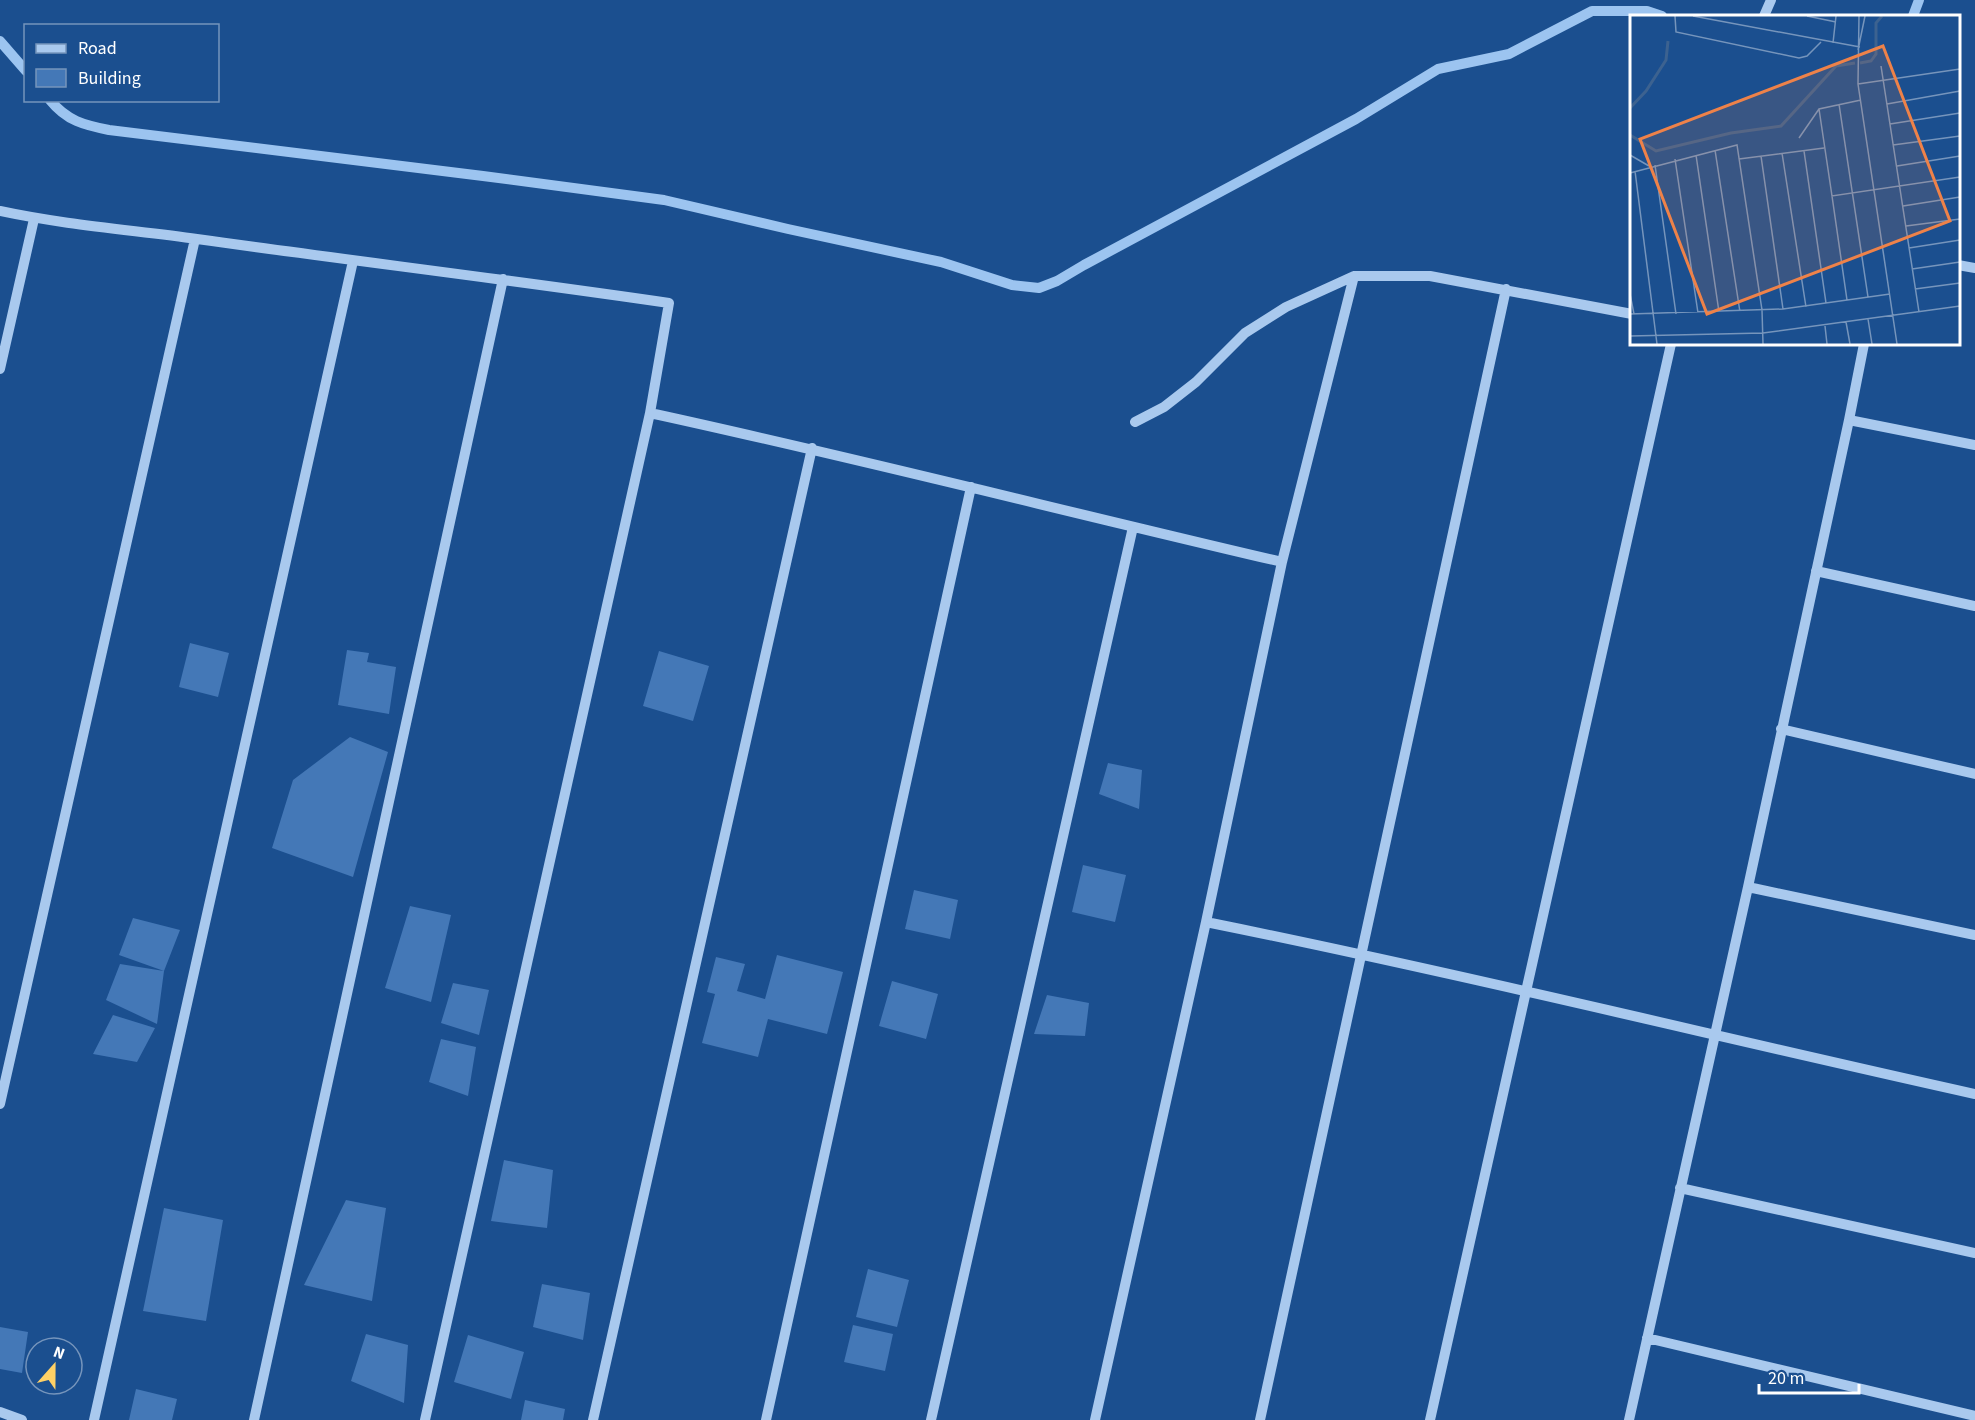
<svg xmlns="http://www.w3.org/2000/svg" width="1975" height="1420" font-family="'Source Sans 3',sans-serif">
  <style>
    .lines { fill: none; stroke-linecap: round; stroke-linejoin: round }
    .stream { stroke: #9cc4f0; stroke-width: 10 }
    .building { fill: #4478b7 }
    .minor { stroke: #a9c9ee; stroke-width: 10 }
    .inset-river { fill: none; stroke: #3c6290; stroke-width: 3 }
    .inset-road { fill: none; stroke: #7695bc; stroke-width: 1.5 }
    .view { fill: #ee8249; fill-opacity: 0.15; stroke: #ee8249; stroke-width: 3 }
    .inset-edge { fill: none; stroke: #fff; stroke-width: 3 }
  </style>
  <rect width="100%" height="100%" fill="#1b4f8f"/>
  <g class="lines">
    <path class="stream" d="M1913 16 1919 0
      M0 41 26 71
      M50 100C67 121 84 125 109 130L483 176 664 200 788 229 941 262 1012 285 1039 288 1057 281 1084 265 1356 119 1438 69 1509 54 1592 11H1647L1662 16"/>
  </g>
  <path class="building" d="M190 643 229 653 218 697 179 687Z
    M347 650 369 653 367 662 396 667 389 714 338 705Z
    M659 651 709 666 693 721 643 706Z
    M350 737 388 752 353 877 272 848 293 780Z
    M1108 763 1142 770 1139 809 1099 794Z
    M1083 865 1126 875 1115 922 1072 912Z
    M914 890 958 900 950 939 905 929Z
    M410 906 451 915 431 1002 385 988Z
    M133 918 180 930 164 971 119 955Z
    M777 955 843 972 827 1034 768 1019 758 1057 702 1043 715 994 707 992 716 957 745 964 737 991 765 999Z
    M120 964 164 971 157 1024 106 1000Z
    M892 981 938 994 926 1039 879 1026Z
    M453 983 489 990 479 1035 441 1023Z
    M1047 995 1089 1003 1085 1036 1034 1034Z
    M113 1015 155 1028 137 1062 93 1054Z
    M441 1039 476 1047 468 1096 429 1082Z
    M504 1160 553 1170 547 1228 491 1221Z
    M346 1200 386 1208 372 1301 304 1285Z
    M164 1208 223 1220 206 1321 143 1311Z
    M868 1269 909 1280 897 1327 856 1317Z
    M542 1284 590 1293 583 1340 533 1327Z
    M853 1325 893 1334 885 1371 844 1362Z
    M0 1327 28 1332 22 1373 0 1369Z
    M366 1334 408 1345 404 1403 351 1381Z
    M468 1335 524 1352 511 1399 454 1382Z
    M136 1389 177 1399 172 1420H129Z
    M525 1400 565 1409 563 1420H521Z"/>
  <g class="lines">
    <path class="minor" d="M1764 16 1771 0
      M0 211C65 225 132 230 197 239 354 261 512 280 669 303L650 413 425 1420
      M1958 265 1975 268
      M1354 276 1282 562 1206 922C1463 974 1718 1037 1975 1094
      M0 369 34 219
      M650 413C862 459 1071 513 1282 562
      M1849 420 1975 445
      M1135 422 1164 407 1196 382 1245 333 1286 307 1354 276H1430L1632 314
      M1816 571 1975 606
      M1781 729 1975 774
      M1748 887 1975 935
      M0 1104 195 239
      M1680 1188 1975 1253
      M1647 1338 1975 1416
      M0 1412 22 1420
      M94 1420 353 261
      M254 1420 503 279
      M593 1420 812 448
      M766 1420 971 487
      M931 1420 1133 527
      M1095 1420 1206 922
      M1260 1420 1506 289
      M1430 1420 1671 344
      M1629 1420 1748 887 1849 420 1864 344"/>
  </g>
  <g transform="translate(1630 15)">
    <rect width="330" height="330" fill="#1b4f8f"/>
    <path class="inset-river" d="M230 48 241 46 246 39V8L252 1M0 93 16 76 36 45 38 26M0 120 26 136 101 118 151 111 206 51 225 48"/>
    <path class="inset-road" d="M45 1 46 17 169 43 177 41 191 27M63 1 230 32M177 1 206 7M229 1 228 69 267 329M203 28 206 1M228 35 235 1M251 51 289 297M228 69 330 54M209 89 238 282M257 89 330 76M189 94 202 181 330 162M260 109 330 98M169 123 189 94 231 85M263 130 330 121M85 135 110 297M174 136 196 288M152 138 176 292M0 140 19 151M66 140 89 297M131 141 153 294M45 144 68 298M109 144 194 133M25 150 46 299M267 151 330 141M5 156 27 329M0 158 107 130 132 295 133 329M202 181 217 285M273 191 330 182M276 211 330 204M279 233 330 225M282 254 330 247M285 274 330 268M0 279 4 299M0 299 153 294 260 279M238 304 242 329M216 307 220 329M195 311 197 329M0 321 133 318 330 291"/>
    <path class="view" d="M253 31 320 206 77 299 10 124Z"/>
    <rect width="330" height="330" class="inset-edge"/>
  </g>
  <rect x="24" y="24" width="195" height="78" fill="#1b4f8f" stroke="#7695bc" stroke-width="1.5"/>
  <rect x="36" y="44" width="30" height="9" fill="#a9c9ee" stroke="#7695bc" stroke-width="1.5"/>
  <text x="78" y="54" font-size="18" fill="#ffffff">Road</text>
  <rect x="36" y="69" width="30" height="18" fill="#4478b7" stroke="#7695bc" stroke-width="1.5"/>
  <text x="78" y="84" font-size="18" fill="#ffffff">Building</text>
  <g transform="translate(54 1366) rotate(21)"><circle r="28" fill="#1b4f8f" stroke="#7695bc" stroke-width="1.5"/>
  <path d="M0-4.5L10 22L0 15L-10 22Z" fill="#ffd166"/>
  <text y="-9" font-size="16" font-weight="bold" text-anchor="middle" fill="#ffffff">N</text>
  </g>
  <path d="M1759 1384v9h100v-9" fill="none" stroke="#ffffff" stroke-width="3"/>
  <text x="1768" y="1384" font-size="18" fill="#ffffff" stroke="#1b4f8f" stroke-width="4.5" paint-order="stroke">20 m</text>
</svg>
